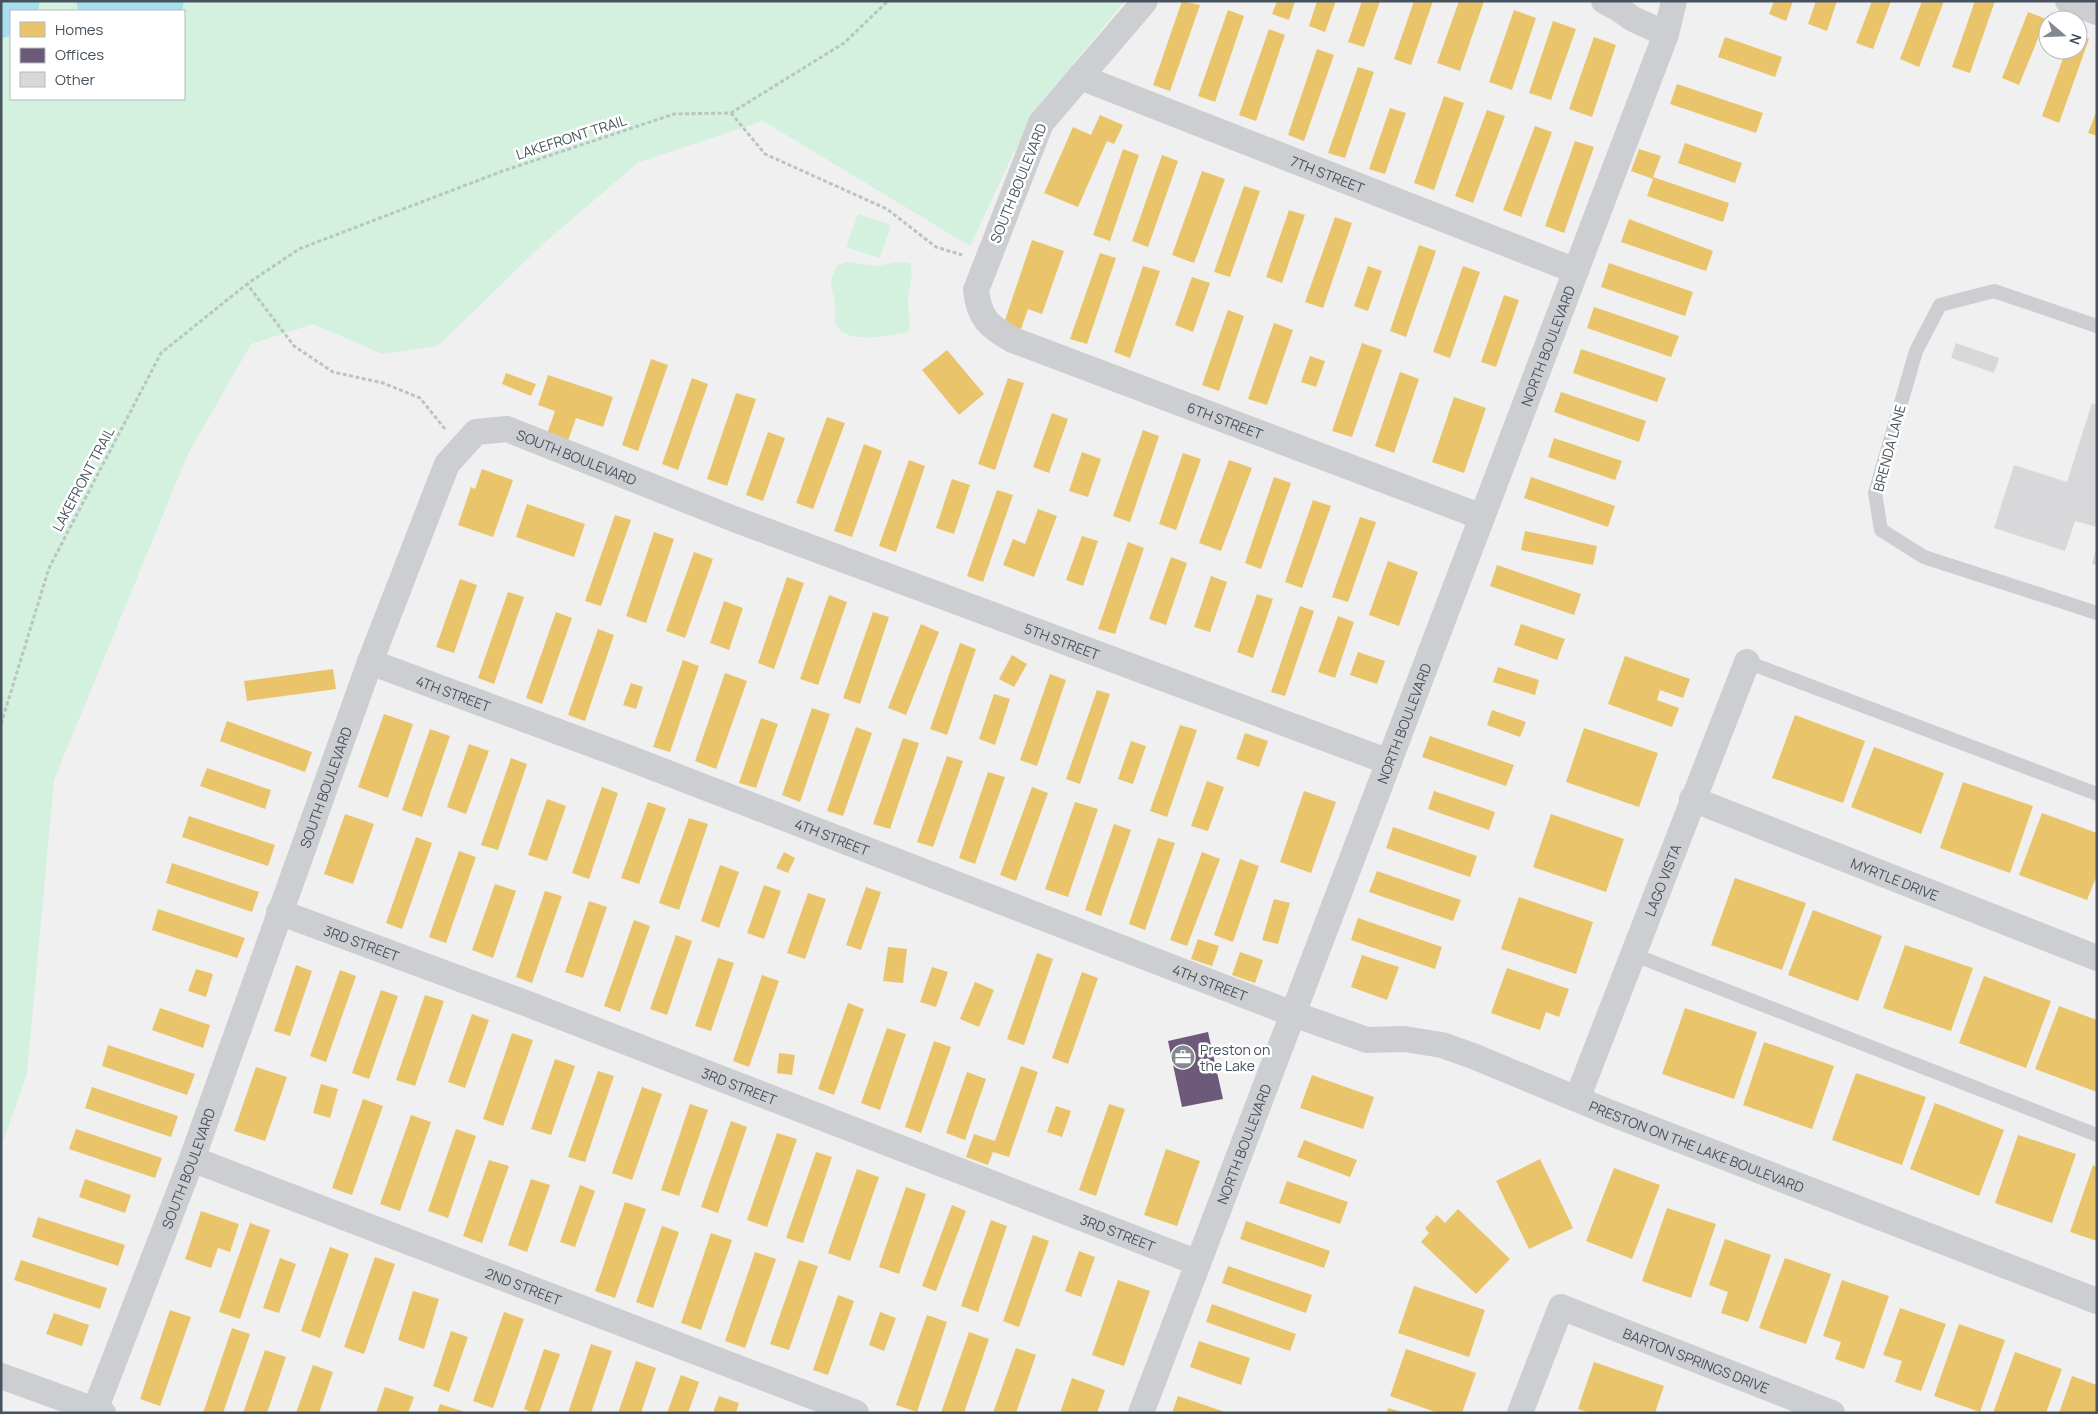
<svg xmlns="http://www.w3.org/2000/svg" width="2098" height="1414" font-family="Manrope,sans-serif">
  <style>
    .green { fill: #d4f0df; fill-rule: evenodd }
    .homes { fill: #e9c46a }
    .offices { fill: #6d597a }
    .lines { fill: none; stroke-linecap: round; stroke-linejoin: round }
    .river { stroke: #a8dfef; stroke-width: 45 }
    .building { fill: #d8d8da }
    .path { stroke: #b9c5c1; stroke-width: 3; stroke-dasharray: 4 2.5; stroke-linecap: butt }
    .lane { stroke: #ccced1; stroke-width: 14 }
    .street { stroke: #ccced1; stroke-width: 26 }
    .labels { text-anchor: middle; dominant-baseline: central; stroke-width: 5; stroke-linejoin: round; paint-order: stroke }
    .street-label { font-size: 14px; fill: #46525d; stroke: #fff }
    .poi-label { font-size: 14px; fill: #46525d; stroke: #fff; text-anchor: start }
  </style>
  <rect width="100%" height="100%" fill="#f1f0f0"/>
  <path class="green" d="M1 1H1125L1078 58 1014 152 970 246 763 121 639 162 544 243 438 346 382 354 313 324 251 344 188 454 54 780 27 1074 1 1147ZM11 11H184V99H11Z
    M858 214 891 225 880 258 846 247Z
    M847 262 877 266 896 262 910 263C915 276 908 287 908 300 908 312 911 320 908 332 891 335 844 346 836 324 834 318 836 311 835 305 832 286 827 282 838 265Z"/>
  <path class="homes" d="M1182 1 1200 5 1170 91 1153 85Z
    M1277 1H1295L1289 20 1272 14Z
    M1317 1H1336L1325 32 1309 26Z
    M1362 1H1380L1364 47 1348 42Z
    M1414 1H1433L1411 65 1394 59Z
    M1459 1H1484L1460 71 1437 63Z
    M1774 1H1793L1786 21 1769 14Z
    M1816 1H1837L1827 31 1808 24Z
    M1872 1H1891L1873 49 1856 43Z
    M1922 1H1944L1919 67 1900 59Z
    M1975 1H1995L1970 73 1952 67Z
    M1228 10 1244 16 1215 102 1198 96Z
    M1514 10 1536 18 1512 90 1489 82Z
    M2028 12 2046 19 2019 85 2002 78Z
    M1553 21 1576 29 1551 100 1529 93Z
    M1269 29 1285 35 1256 121 1239 115Z
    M2078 34 2089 39 2059 123 2042 116 2066 50H2078Z
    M1594 37 1616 45 1592 117 1569 109Z
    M1725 37 1782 57 1775 77 1718 57Z
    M1317 49 1334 55 1304 141 1288 135Z
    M1358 67 1374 72 1345 158 1328 153Z
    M1677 84 1763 113 1756 133 1670 104Z
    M1444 96 1464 103 1434 190 1414 183Z
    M1390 108 1406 113 1385 174 1369 169Z
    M1487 110 1505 116 1473 203 1455 196Z
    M2097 110V136L2088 133Z
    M1100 115 1123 125 1114 144 1107 141 1078 207 1044 193 1073 127 1091 135Z
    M1535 126 1552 132 1521 217 1503 210Z
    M1575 141 1594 147 1564 233 1545 226Z
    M1685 143 1742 163 1735 183 1678 163Z
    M1123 149 1139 155 1110 241 1093 235Z
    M1639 149 1661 156 1653 177 1729 203 1723 222 1647 196 1653 179 1631 171Z
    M1162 155 1178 161 1148 247 1132 241Z
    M1202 171 1225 179 1194 263 1172 255Z
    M1244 186 1260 191 1230 277 1214 272Z
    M1289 210 1305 215 1282 283 1266 277Z
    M1335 217 1352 223 1323 308 1305 302Z
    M1629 219 1713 251 1706 271 1621 242Z
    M1032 240 1064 251 1042 314 1028 309 1021 329 1004 323Z
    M1419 245 1436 251 1406 337 1390 331Z
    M1100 253 1116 258 1087 344 1070 339Z
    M1609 263 1693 292 1685 316 1601 287Z
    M1143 266 1160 271 1130 358 1114 352Z
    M1368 266 1382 271 1368 311 1354 306Z
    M1463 266 1480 272 1450 358 1433 352Z
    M1192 277 1210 283 1193 332 1175 325Z
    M1504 295 1519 300 1496 367 1481 362Z
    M1594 307 1679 336 1671 357 1587 328Z
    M1228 310 1244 316 1219 391 1202 385Z
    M1274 323 1293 330 1267 405 1248 399Z
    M1362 343 1382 350 1352 437 1332 431Z
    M1581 349 1666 378 1657 402 1573 373Z
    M947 350 984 394 959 415 922 370Z
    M1310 356 1325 361 1316 387 1301 382Z
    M651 359 668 365 638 451 622 445Z
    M1400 372 1419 379 1394 453 1375 446Z
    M506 373 536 384 531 396 502 384Z
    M548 375 613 397 603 427 576 418 568 441 547 434 555 411 538 405Z
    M692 378 708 384 678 470 662 464Z
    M1008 378 1024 383 995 470 978 464Z
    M1561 392 1646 421 1639 442 1554 412Z
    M736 393 756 399 727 486 707 479Z
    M1454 397 1486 408 1464 473 1432 462Z
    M1052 413 1068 419 1049 473 1033 467Z
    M827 417 845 423 813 509 796 503Z
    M1143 430 1159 436 1130 522 1113 516Z
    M768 432 785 438 763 501 746 495Z
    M1554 438 1622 461 1615 480 1548 457Z
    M864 444 882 451 852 537 834 531Z
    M1082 452 1101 459 1088 497 1069 491Z
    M1183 453 1201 459 1176 530 1159 524Z
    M909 460 925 466 896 552 879 546Z
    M1229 460 1252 468 1221 551 1199 543Z
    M482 469 513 480 493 537 458 525 471 487 475 489Z
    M1274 477 1291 483 1261 569 1245 563Z
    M1531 477 1615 506 1608 527 1524 498Z
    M952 479 970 485 954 534 936 528Z
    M997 490 1013 495 983 582 967 576Z
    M1313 500 1331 506 1302 588 1285 582Z
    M527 504 585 524 574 557 516 537Z
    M1038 509 1057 516 1034 577 1003 565 1013 539 1025 544Z
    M615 515 631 520 601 606 585 601Z
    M1360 517 1376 522 1348 602 1332 597Z
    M1525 531 1597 546 1593 565 1521 550Z
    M654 532 674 539 646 623 626 616Z
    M1082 536 1098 541 1083 586 1066 580Z
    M1128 542 1144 548 1115 634 1098 629Z
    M694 552 713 559 685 638 666 631Z
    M1171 557 1187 563 1166 625 1149 619Z
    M1388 561 1418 572 1399 626 1369 615Z
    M1497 565 1581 594 1574 615 1490 586Z
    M1211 576 1227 582 1210 632 1194 627Z
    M787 577 804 583 774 669 758 663Z
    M460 579 477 585 454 653 436 647Z
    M508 592 524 597 494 684 478 678Z
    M1257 594 1273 599 1253 658 1237 652Z
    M829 595 847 602 818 685 800 679Z
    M724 601 743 608 729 650 710 643Z
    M1300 606 1314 611 1285 696 1271 692Z
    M556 612 572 618 542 704 526 698Z
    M873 612 889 617 860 704 843 698Z
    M1338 616 1354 622 1335 678 1318 672Z
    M921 624 939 632 906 715 888 708Z
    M1521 624 1565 639 1557 660 1514 645Z
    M598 629 614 635 585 721 568 715Z
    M960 643 976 649 947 735 930 729Z
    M1358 652 1385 661 1377 684 1350 675Z
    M1012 655 1027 664 1014 687 999 679Z
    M1625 656 1690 679 1683 698 1660 690 1657 700 1679 708 1672 727 1608 704Z
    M683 660 699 666 670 752 653 747Z
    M1498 667 1539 680 1535 695 1493 682Z
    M333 669 336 689 247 701 244 681Z
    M725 673 747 681 716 769 695 761Z
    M1050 674 1066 680 1037 766 1020 760Z
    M631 683 643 687 636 709 623 705Z
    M1097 690 1110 694 1080 784 1066 779Z
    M994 694 1010 699 995 745 979 739Z
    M812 708 830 714 800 802 782 795Z
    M1492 710 1526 722 1520 737 1487 725Z
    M384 714 413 724 388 798 358 787Z
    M1795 715 1865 741 1843 803 1772 778Z
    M761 718 778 724 756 788 739 783Z
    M227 721 312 752 305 772 220 741Z
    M1180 725 1197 730 1167 817 1150 811Z
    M856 727 872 733 843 816 827 811Z
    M1584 728 1658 753 1639 807 1566 782Z
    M430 729 450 736 422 817 402 810Z
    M1245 733 1268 741 1259 767 1236 759Z
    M1430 736 1514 765 1506 786 1422 757Z
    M903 738 919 743 890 829 873 824Z
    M1131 741 1146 746 1133 784 1118 779Z
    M469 744 489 751 466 814 447 807Z
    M1874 747 1944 773 1921 834 1851 807Z
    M947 756 963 761 933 847 917 842Z
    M511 758 527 764 498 850 481 845Z
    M207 768 271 790 265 809 200 786Z
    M988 772 1005 777 975 864 959 858Z
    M1207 781 1224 787 1208 831 1191 826Z
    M1963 782 2033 806 2010 873 1940 848Z
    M602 787 618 793 589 879 572 873Z
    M1032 787 1048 793 1016 881 1000 875Z
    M1304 791 1336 802 1311 873 1280 862Z
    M1434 791 1495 812 1489 830 1428 809Z
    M547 799 566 806 547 861 528 855Z
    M648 802 666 808 639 884 621 878Z
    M1075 802 1098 809 1068 897 1045 889Z
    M2042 813 2097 833V875L2087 900 2019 875Z
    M345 814 374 824 353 884 324 874Z
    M1551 814 1624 839 1606 892 1533 867Z
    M189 816 275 845 268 866 182 837Z
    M689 818 708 824 679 910 659 903Z
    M1114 824 1131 830 1101 916 1085 910Z
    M1393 827 1477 856 1470 877 1386 848Z
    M416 837 432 843 402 929 386 923Z
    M1158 838 1175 843 1145 930 1129 924Z
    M459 851 476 857 446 943 429 937Z
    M784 852 795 858 788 873 776 868Z
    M1202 852 1220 859 1187 946 1170 940Z
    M1240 859 1259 866 1233 942 1214 935Z
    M172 863 259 892 252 912 166 883Z
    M720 865 739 872 719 928 701 921Z
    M1377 871 1461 900 1453 921 1369 892Z
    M1735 878 1806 903 1782 970 1711 945Z
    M495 884 516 891 493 958 472 950Z
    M764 885 781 891 764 939 747 933Z
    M866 887 881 892 861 950 846 945Z
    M545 891 562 896 532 983 516 977Z
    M808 893 826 899 805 959 787 953Z
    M1519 897 1593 922 1576 974 1501 949Z
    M1274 899 1290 903 1278 944 1262 940Z
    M589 901 607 907 583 978 565 972Z
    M158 909 245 938 237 958 152 930Z
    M1813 910 1882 936 1858 1001 1788 975Z
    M1358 918 1442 947 1435 969 1351 940Z
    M634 920 650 926 620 1012 604 1006Z
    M676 935 692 941 667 1015 650 1009Z
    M1198 939 1219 946 1212 966 1191 959Z
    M1905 945 1973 968 1951 1031 1883 1008Z
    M888 947 907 949 903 983 883 981Z
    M1240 952 1263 960 1255 983 1232 975Z
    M1037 953 1053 959 1024 1045 1007 1039Z
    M1362 955 1399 967 1387 1000 1351 987Z
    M718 958 734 963 711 1031 695 1026Z
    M296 965 312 971 290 1036 274 1031Z
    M932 967 948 972 936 1007 920 1002Z
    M1507 968 1569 989 1559 1017 1546 1012 1540 1030 1491 1013Z
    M196 969 213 974 206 997 188 991Z
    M340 970 356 976 326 1062 310 1056Z
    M1082 972 1098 978 1068 1064 1052 1058Z
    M762 975 779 981 749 1067 733 1061Z
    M1984 976 2051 1001 2026 1068 1959 1043Z
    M975 982 994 990 979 1027 960 1019Z
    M381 990 398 996 369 1079 352 1073Z
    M425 995 444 1001 415 1086 396 1080Z
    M848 1003 864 1009 834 1095 818 1089Z
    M2059 1006 2097 1020V1092L2035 1069Z
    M160 1008 210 1025 203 1048 152 1030Z
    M1685 1008 1757 1032 1734 1099 1662 1074Z
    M472 1014 489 1020 465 1088 448 1082Z
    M887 1028 906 1034 880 1110 861 1103Z
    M512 1033 533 1040 503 1126 483 1119Z
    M934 1041 951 1047 921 1133 905 1127Z
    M1764 1042 1834 1066 1812 1129 1743 1105Z
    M108 1045 195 1074 187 1095 102 1066Z
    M779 1053 795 1055 792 1075 777 1073Z
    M555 1059 575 1066 551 1135 531 1129Z
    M1021 1066 1038 1072 1009 1157 993 1152 988 1165 966 1157 974 1134 995 1141Z
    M256 1067 287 1077 265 1141 234 1131Z
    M598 1071 614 1076 585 1162 568 1157Z
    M967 1072 986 1079 965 1140 946 1133Z
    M1856 1073 1926 1097 1902 1165 1832 1140Z
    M1312 1075 1374 1097 1363 1129 1300 1108Z
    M321 1084 338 1089 330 1118 313 1113Z
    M92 1087 178 1116 171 1137 85 1108Z
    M642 1087 662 1094 632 1180 612 1173Z
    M363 1099 383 1106 352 1195 332 1188Z
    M1935 1103 2004 1130 1979 1196 1910 1169Z
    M690 1104 708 1110 679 1196 661 1190Z
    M1109 1104 1125 1109 1096 1196 1079 1190Z
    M1056 1106 1071 1111 1062 1137 1047 1132Z
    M411 1115 431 1122 400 1211 380 1204Z
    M731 1121 747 1127 718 1213 701 1207Z
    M76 1129 162 1158 155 1178 69 1149Z
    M456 1129 476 1136 448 1218 428 1211Z
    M777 1133 797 1139 767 1227 747 1220Z
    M2018 1135 2076 1154 2052 1223 1995 1203Z
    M1304 1140 1357 1160 1350 1177 1297 1157Z
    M1166 1149 1200 1161 1177 1226 1144 1215Z
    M816 1152 832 1157 803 1243 786 1238Z
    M1540 1159 1573 1228 1529 1249 1496 1181Z
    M489 1160 509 1166 482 1243 463 1236Z
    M2093 1165 2097 1167V1241L2070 1232Z
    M1614 1168 1660 1185 1632 1259 1586 1241Z
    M857 1169 879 1177 850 1261 828 1253Z
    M85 1179 131 1195 125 1213 79 1197Z
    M531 1179 550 1185 527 1252 508 1245Z
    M1287 1181 1348 1202 1340 1224 1279 1203Z
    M580 1185 595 1191 575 1247 560 1242Z
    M906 1187 926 1194 899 1274 879 1267Z
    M625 1202 646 1209 615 1298 595 1291Z
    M952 1205 966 1211 936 1291 922 1286Z
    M1667 1208 1716 1224 1691 1298 1642 1281Z
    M1458 1209 1510 1259 1476 1294 1421 1242 1429 1233 1425 1228 1437 1215 1445 1223Z
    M201 1211 239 1224 230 1252 218 1248 211 1268 185 1259Z
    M38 1217 125 1245 118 1266 32 1237Z
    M991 1220 1007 1226 978 1312 961 1306Z
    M1246 1221 1330 1251 1324 1268 1240 1239Z
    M250 1223 270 1230 240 1319 219 1312Z
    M662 1226 679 1232 653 1308 636 1302Z
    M711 1233 732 1240 701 1330 681 1323Z
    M1033 1235 1049 1241 1019 1327 1003 1321Z
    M1725 1239 1771 1255 1748 1322 1721 1313 1728 1292 1709 1285Z
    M330 1247 349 1254 320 1338 301 1331Z
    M1079 1251 1095 1257 1081 1297 1065 1291Z
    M755 1252 776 1259 745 1348 725 1341Z
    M375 1257 395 1264 364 1354 344 1347Z
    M280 1258 296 1264 279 1313 263 1308Z
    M1785 1258 1831 1274 1806 1344 1759 1328Z
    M21 1260 107 1288 100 1309 14 1280Z
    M799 1260 818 1266 789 1350 770 1344Z
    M1228 1266 1312 1295 1306 1313 1222 1283Z
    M1118 1280 1150 1291 1124 1366 1092 1355Z
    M1842 1280 1889 1296 1864 1369 1835 1359 1841 1342 1823 1336Z
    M1414 1286 1485 1310 1469 1357 1398 1333Z
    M413 1291 439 1299 424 1349 398 1340Z
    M838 1295 854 1301 828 1375 813 1370Z
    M1212 1304 1296 1334 1290 1351 1206 1322Z
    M1900 1308 1946 1324 1921 1391 1895 1382 1902 1361 1883 1355Z
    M170 1310 191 1317 160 1406 140 1399Z
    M504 1312 524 1319 493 1408 473 1401Z
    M880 1312 896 1318 884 1351 869 1345Z
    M54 1313 89 1325 82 1346 46 1334Z
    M927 1315 947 1322 917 1412 896 1405Z
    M1959 1324 2005 1340 1980 1412 1934 1396Z
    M232 1328 250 1334 223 1413H203Z
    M451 1331 468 1337 449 1392 433 1386Z
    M969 1332 989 1339 964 1413H941Z
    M1199 1341 1250 1358 1241 1385 1190 1367Z
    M591 1344 612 1351 591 1413H568Z
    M1016 1348 1036 1355 1016 1413H993Z
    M544 1349 560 1354 539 1413H533L524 1409Z
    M1406 1349 1476 1373 1462 1413H1438L1390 1396Z
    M265 1350 286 1357 267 1413H243Z
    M2015 1352 2062 1369 2046 1413H1993Z
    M636 1361 656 1368 641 1413H618Z
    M1594 1362 1664 1386 1655 1413H1590L1578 1409Z
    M313 1365 333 1372 319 1413H296Z
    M681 1375 699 1382 688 1413H667Z
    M2072 1376 2097 1385V1413H2059Z
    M1072 1378 1105 1390 1097 1413H1060Z
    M385 1387 414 1397 408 1413H376Z
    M719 1396 739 1403 736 1413H713Z
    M1178 1396 1225 1412V1413H1172Z
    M440 1404 465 1412V1413H437Z
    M1388 1408 1402 1412V1413H1387Z"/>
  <path class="offices" d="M1208 1032 1223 1099 1182 1107 1168 1041Z"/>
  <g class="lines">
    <path class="river" d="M99 1 120 11
      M142 11 161 1
      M1 15 17 1"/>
  </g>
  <path class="building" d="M1956 343 1999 358 1994 373 1951 358Z
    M2092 403 2097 405V527L2075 521 2065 551 1994 528 2014 465 2067 482Z
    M2096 549H2097V565L2092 564Z"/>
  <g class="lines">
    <path class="path" d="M731 113 765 154 887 209 936 247 962 255
      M445 429 420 398 383 383 333 372 294 346 247 284 299 249 500 172 674 114 731 113 844 43 888 1
      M1 724 49 568 161 353 247 284"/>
    <path class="lane" d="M2097 326 1994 291 1940 305 1916 351 1875 493 1881 530 1924 557 2097 613
      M1747 662 2097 794
      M1632 954 2097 1135"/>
    <g class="street">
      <path id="s1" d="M1145 1 1041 123 976 290C979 318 989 327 1013 340L1482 517"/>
      <path d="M1604 1 1619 9 1633 19 1666 34"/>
      <path d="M2068 1 2097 12"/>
      <path id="s2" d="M1080 77 1576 271"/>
      <path id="s3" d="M370 662 621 755 1293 1014 1367 1040 1404 1039 1442 1045 1473 1056 1608 1112 2097 1301"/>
      <path id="s4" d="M1692 799 2097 958"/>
      <path id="s5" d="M279 912 528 1004 1198 1263"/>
      <path id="s6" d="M1577 1099 1747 662"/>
      <path id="s7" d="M192 1159 856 1413"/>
      <path d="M1 1376 103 1413"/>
      <path id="s8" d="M95 1410 192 1159 370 662 447 464 476 432 507 429 734 519 1389 762"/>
      <path id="s9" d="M1141 1413 1666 34 1674 1"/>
      <path id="s10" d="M1520 1413 1561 1307 1832 1413"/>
    </g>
  </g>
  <defs>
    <symbol id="office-disc" viewBox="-11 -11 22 22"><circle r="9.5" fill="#828990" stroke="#fff"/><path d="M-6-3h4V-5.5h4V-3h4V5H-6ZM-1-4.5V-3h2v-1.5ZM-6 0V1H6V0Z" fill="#fff"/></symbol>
  </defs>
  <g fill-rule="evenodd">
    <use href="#office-disc" x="1169" y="1043" width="28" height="28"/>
  </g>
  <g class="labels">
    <g class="street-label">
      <text transform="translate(571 137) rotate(-18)">LAKEFRONT TRAIL</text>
      <text stroke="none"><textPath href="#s2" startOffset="266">7TH STREET</textPath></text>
      <text transform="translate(1018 183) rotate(-68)">SOUTH BOULEVARD</text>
      <text stroke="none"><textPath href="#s9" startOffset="1142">NORTH BOULEVARD</textPath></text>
      <text stroke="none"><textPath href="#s1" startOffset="632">6TH STREET</textPath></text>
      <text transform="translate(1889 448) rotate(-75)">BRENDA LANE</text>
      <text stroke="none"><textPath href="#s8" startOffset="1159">SOUTH BOULEVARD</textPath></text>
      <text transform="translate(83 479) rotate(-62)">LAKEFRONT TRAIL</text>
      <text stroke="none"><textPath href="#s8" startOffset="1678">5TH STREET</textPath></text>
      <text stroke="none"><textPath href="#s3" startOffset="89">4TH STREET</textPath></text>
      <text stroke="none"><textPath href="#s9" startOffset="738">NORTH BOULEVARD</textPath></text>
      <text stroke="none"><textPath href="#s8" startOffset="664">SOUTH BOULEVARD</textPath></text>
      <text stroke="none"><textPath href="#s3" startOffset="494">4TH STREET</textPath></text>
      <text stroke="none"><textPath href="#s4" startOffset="218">MYRTLE DRIVE</textPath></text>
      <text stroke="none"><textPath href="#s6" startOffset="235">LAGO VISTA</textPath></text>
      <text stroke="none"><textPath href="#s5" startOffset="88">3RD STREET</textPath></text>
      <text stroke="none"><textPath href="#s3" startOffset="899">4TH STREET</textPath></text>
      <text stroke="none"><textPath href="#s5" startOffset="492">3RD STREET</textPath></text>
      <text stroke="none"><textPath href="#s9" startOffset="288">NORTH BOULEVARD</textPath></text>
      <text stroke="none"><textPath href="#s3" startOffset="1416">PRESTON ON THE LAKE BOULEVARD</textPath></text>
      <text stroke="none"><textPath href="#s8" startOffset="259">SOUTH BOULEVARD</textPath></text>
      <text stroke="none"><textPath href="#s5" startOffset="898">3RD STREET</textPath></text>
      <text stroke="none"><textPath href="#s7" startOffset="355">2ND STREET</textPath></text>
      <text stroke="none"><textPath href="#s10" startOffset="259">BARTON SPRINGS DRIVE</textPath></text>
    </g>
    <g class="poi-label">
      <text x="1200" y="1049">Preston on<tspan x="1200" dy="16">the Lake</tspan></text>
    </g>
  </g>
  <rect width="2098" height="1414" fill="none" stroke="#46525d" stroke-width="5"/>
  <rect x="10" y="10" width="175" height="90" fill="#ffffff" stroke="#b5babe"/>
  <rect x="20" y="22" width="25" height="15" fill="#e9c46a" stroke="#b5babe"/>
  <text x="55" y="35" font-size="15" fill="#46525d">Homes</text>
  <rect x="20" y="48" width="25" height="15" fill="#6d597a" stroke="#b5babe"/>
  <text x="55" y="60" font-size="15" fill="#46525d">Offices</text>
  <rect x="20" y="72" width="25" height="15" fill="#d8d8da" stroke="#b5babe"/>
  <text x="55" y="85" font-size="15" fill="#46525d">Other</text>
  <g transform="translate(2063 35) rotate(109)"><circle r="24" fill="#ffffff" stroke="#b5babe"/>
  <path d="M0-4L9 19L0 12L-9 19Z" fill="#828990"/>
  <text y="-8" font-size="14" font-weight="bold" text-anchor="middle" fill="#46525d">N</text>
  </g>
</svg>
